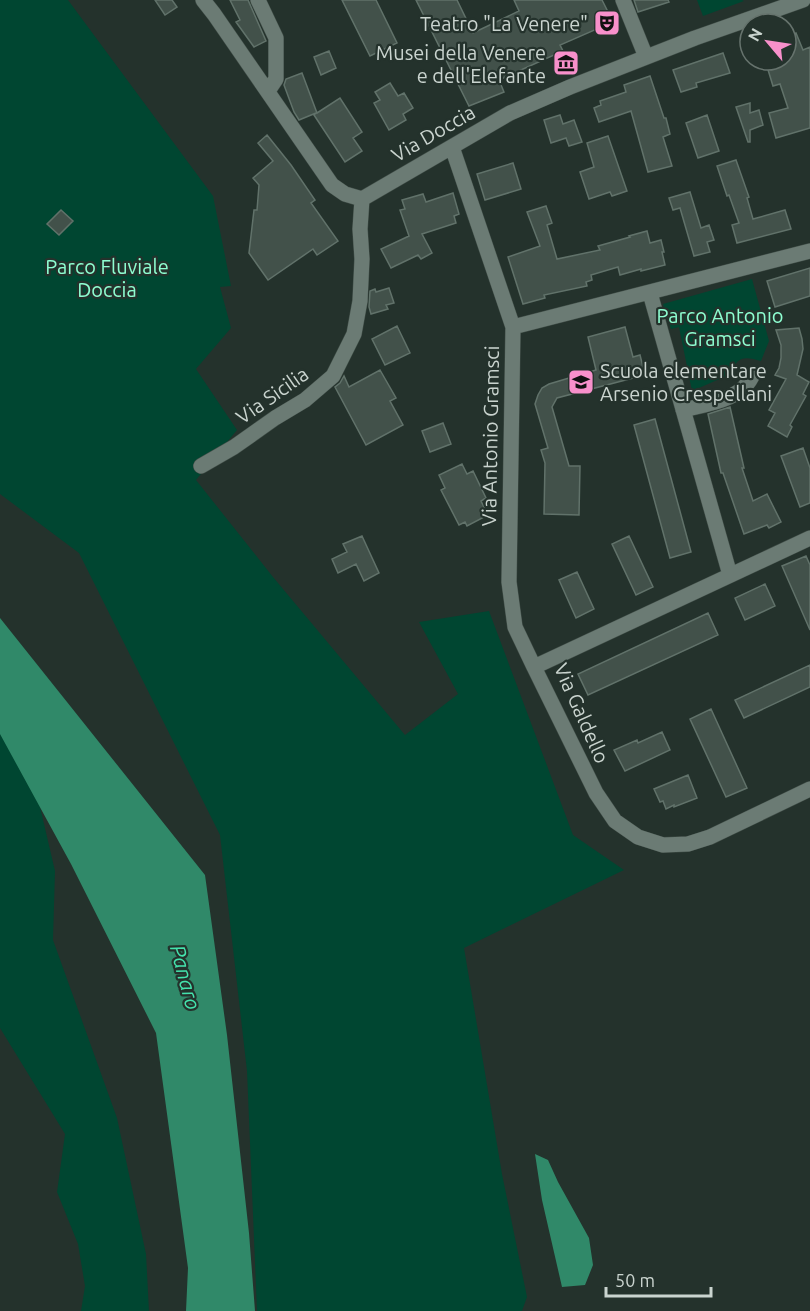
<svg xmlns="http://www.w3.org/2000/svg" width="810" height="1311" font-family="Ubuntu,sans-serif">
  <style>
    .green { fill: #004631 }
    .water { fill: #308969 }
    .building { fill: #42514a; stroke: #61726a; stroke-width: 1.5 }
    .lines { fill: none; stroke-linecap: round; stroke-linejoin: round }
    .minor-casing { stroke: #414e48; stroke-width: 16 }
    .minor { stroke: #6b7b74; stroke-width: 15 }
    .labels { text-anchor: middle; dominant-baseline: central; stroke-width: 4.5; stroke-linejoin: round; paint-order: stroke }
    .poi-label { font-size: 20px; fill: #cad4cf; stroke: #24322c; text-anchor: end }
    .street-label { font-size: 20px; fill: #cad4cf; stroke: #24322c }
    .park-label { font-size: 20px; fill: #8efed1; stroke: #24322c }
    .water-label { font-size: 21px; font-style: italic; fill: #44e3ad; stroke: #24322c }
  </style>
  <rect width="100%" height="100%" fill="#24322c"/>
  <path class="green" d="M0 0H68L213 196 231 286 220 287 231 328 196 369 237 430 196 480 273 577 405 735 458 694 419 622 489 611 573 835 624 870 464 948 502 1174 527 1297 522 1311H257L247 1071 220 835 79 553 0 494Z
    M697 0H742L744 1 703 16Z
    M752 279 769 341 761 361C745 356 736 356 731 374L692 391 679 327 671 329 663 304Z
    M0 726 34 781 55 871 53 940 117 1118 146 1254 149 1311H81L85 1286 78 1244 57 1192 65 1134 0 1028Z"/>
  <path class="water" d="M0 618 205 875 227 1035 249 1233 255 1311H186L188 1268 156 1033 71 864 0 734Z
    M535 1154 548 1160 558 1182 589 1238 593 1265 585 1285 562 1287 542 1200Z"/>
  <path class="building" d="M155 0H172L177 7 165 15Z
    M230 0H248L266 41 254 47 236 22 240 20Z
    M342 0H376L397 43 370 56Z
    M416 0H457L473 33 519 11 514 0H602L613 22 560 45 563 51 499 80 504 92 469 106Z
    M634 0H668L669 2 638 12Z
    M796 33 803 50 810 47V128L776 138 769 113 788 108 780 84 773 86 765 60H786V37Z
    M329 51 336 68 321 75 314 57Z
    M723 53 730 73 696 83 697 87 681 92 673 70Z
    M302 73 317 113 340 98 362 132 353 138 362 151 345 162 314 115 316 113 299 120 294 112 284 85 286 79Z
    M650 76 664 118H666L670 134 663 137 672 166 648 172 631 111 599 122 594 108 601 105 600 101 626 92 624 85Z
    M390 83 398 96 404 93 413 108 403 114 406 120 389 130 374 103 380 100 375 92Z
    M750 103V113L759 110 763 125 750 130V142H748L736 107Z
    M560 115 563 124 574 120 582 142 569 146 566 138 551 143 544 120Z
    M707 115 719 151 698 158 686 123Z
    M267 135 291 165 315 200 311 203 338 241 317 255 313 249 268 280 249 253 254 210H257L259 185 253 178 273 161 258 143Z
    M608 136 627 191 612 196 610 192 589 199 580 172 594 167 587 143Z
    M736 160 749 197 747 198 753 219 785 210 791 229 737 243 732 225 739 223 729 195 727 196 717 166Z
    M513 163 521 189 485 200 477 174Z
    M690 192 701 228 709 225 714 240 707 242 710 252 694 256 680 208 673 210 669 198Z
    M453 193 459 214 454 216 456 223 422 234 432 253 421 259 418 255 391 268 381 249 409 236 400 210 405 209 402 200 423 194 426 202Z
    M546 206 552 223 547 225 557 259 600 250 598 246 630 237 629 236 647 231 650 243 661 240 664 252H662L665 265 641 271V269L620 275 618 267 591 275 592 280 586 282 587 286 544 295 545 298 523 304 508 257 540 246 527 212Z
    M61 210 73 221 59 235 47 224Z
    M810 268V296L775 307 767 281Z
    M389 288 394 303 386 305 388 309 371 314 369 307 370 291 375 289 376 292Z
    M397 326 410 353 385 365 372 339Z
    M625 327 633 357 640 355 645 375 557 398 552 407 569 466H580L579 515 544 514 545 463 541 450 548 448 535 404 538 395 542 388 549 384 596 370 588 337Z
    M799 328 802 339 803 349 797 375 809 382 803 394 806 396 790 425 792 427 787 437 768 426 775 413 769 410 786 379 775 375 779 368 781 358V345L776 330Z
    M380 370 396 398 390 401 403 425 366 445 335 387 340 383 344 376 349 387Z
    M730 407 744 468H742L753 501 767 494 781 522 769 528 767 525 744 534 723 473H721L708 414Z
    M655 419 691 552 670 558 634 425Z
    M443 423 451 444 430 452 422 431Z
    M803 448 810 468V503L800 507 781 456Z
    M462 464 467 474 473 471 486 498 481 501 488 515 467 526 465 522 459 525 441 490 445 488 439 475Z
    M362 536 379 573 364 581 356 564 338 573 332 559 347 552 343 544Z
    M629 536 653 587 636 595 612 544Z
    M806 556 810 565V630L782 566Z
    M577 572 594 609 576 618 559 580Z
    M765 584 775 606 745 620 735 598Z
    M708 613 718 635 588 695 578 674Z
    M810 665V687L744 718 735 700Z
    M711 709 747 788 726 797 690 719Z
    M662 732 670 750 625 771 614 750 637 740 638 743Z
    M688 775 697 798 674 807V805L666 809 663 801 660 802 654 789Z"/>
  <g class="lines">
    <defs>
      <path id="minor" d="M203 0 214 14 332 185 345 194 362 199 510 113 570 87 695 38 803 0
        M258 0 276 38V79L268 91
        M623 0 646 57
        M452 147 513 327
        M650 293 730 575
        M683 410C707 404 743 400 753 374
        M201 466 234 447 275 418 305 400 333 376 354 334 360 301 362 259 360 229 362 199
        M810 538 534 667 596 793 615 821 638 837 663 845 688 844 710 837 810 789
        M534 667 515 627 509 582 513 327 810 251"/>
    </defs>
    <use href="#minor" class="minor-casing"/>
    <use href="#minor" class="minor"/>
  </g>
  <defs>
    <symbol id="theatre-square" viewBox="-11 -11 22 22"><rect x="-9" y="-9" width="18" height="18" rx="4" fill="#f890cb" stroke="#24322c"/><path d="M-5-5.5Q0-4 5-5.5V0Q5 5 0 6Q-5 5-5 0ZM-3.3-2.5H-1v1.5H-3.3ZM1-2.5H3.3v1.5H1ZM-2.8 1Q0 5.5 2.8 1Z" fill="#111"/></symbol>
    <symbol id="museum-square" viewBox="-11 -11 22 22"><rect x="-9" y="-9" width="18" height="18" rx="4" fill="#f890cb" stroke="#24322c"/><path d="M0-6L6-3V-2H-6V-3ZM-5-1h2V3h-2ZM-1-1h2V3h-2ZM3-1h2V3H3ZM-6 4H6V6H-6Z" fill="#111"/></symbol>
    <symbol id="school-square" viewBox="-11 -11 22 22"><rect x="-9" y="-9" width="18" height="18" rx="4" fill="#f890cb" stroke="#24322c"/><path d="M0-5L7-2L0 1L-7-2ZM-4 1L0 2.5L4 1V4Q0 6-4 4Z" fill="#111"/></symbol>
  </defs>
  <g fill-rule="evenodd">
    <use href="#theatre-square" x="592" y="8" width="30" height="30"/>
    <use href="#museum-square" x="551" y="48" width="30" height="30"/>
    <use href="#school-square" x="566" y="367" width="30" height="30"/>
  </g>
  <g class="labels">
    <g class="poi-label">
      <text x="588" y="23">Teatro "La Venere"</text>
      <text x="546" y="52">Musei della Venere<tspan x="546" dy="23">e dell'Elefante</tspan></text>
      <text x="600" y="370" text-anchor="start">Scuola elementare<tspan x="600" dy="23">Arsenio Crespellani</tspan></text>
    </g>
    <g class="street-label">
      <text transform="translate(433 133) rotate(-30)">Via Doccia</text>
      <text transform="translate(272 395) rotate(-35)">Via Sicilia</text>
      <text transform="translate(490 436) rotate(-89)">Via Antonio Gramsci</text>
      <text transform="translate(582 713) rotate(66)">Via Galdello</text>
    </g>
    <g class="park-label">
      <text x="107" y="266">Parco Fluviale<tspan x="107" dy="23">Doccia</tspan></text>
      <text x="720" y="315">Parco Antonio<tspan x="720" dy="23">Gramsci</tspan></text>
    </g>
    <g class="water-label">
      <text transform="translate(186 977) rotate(75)">Panaro</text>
    </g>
  </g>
  <g transform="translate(768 42) rotate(299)"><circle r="28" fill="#24322c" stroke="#66736d" stroke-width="1.5"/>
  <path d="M0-4.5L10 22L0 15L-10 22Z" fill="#f890cb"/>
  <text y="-9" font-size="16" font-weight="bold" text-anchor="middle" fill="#cad4cf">N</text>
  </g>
  <path d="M606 1287v9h105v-9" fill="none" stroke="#cad4cf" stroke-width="3"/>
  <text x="615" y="1287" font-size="18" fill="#cad4cf" stroke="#24322c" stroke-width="4.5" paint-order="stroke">50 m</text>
</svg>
